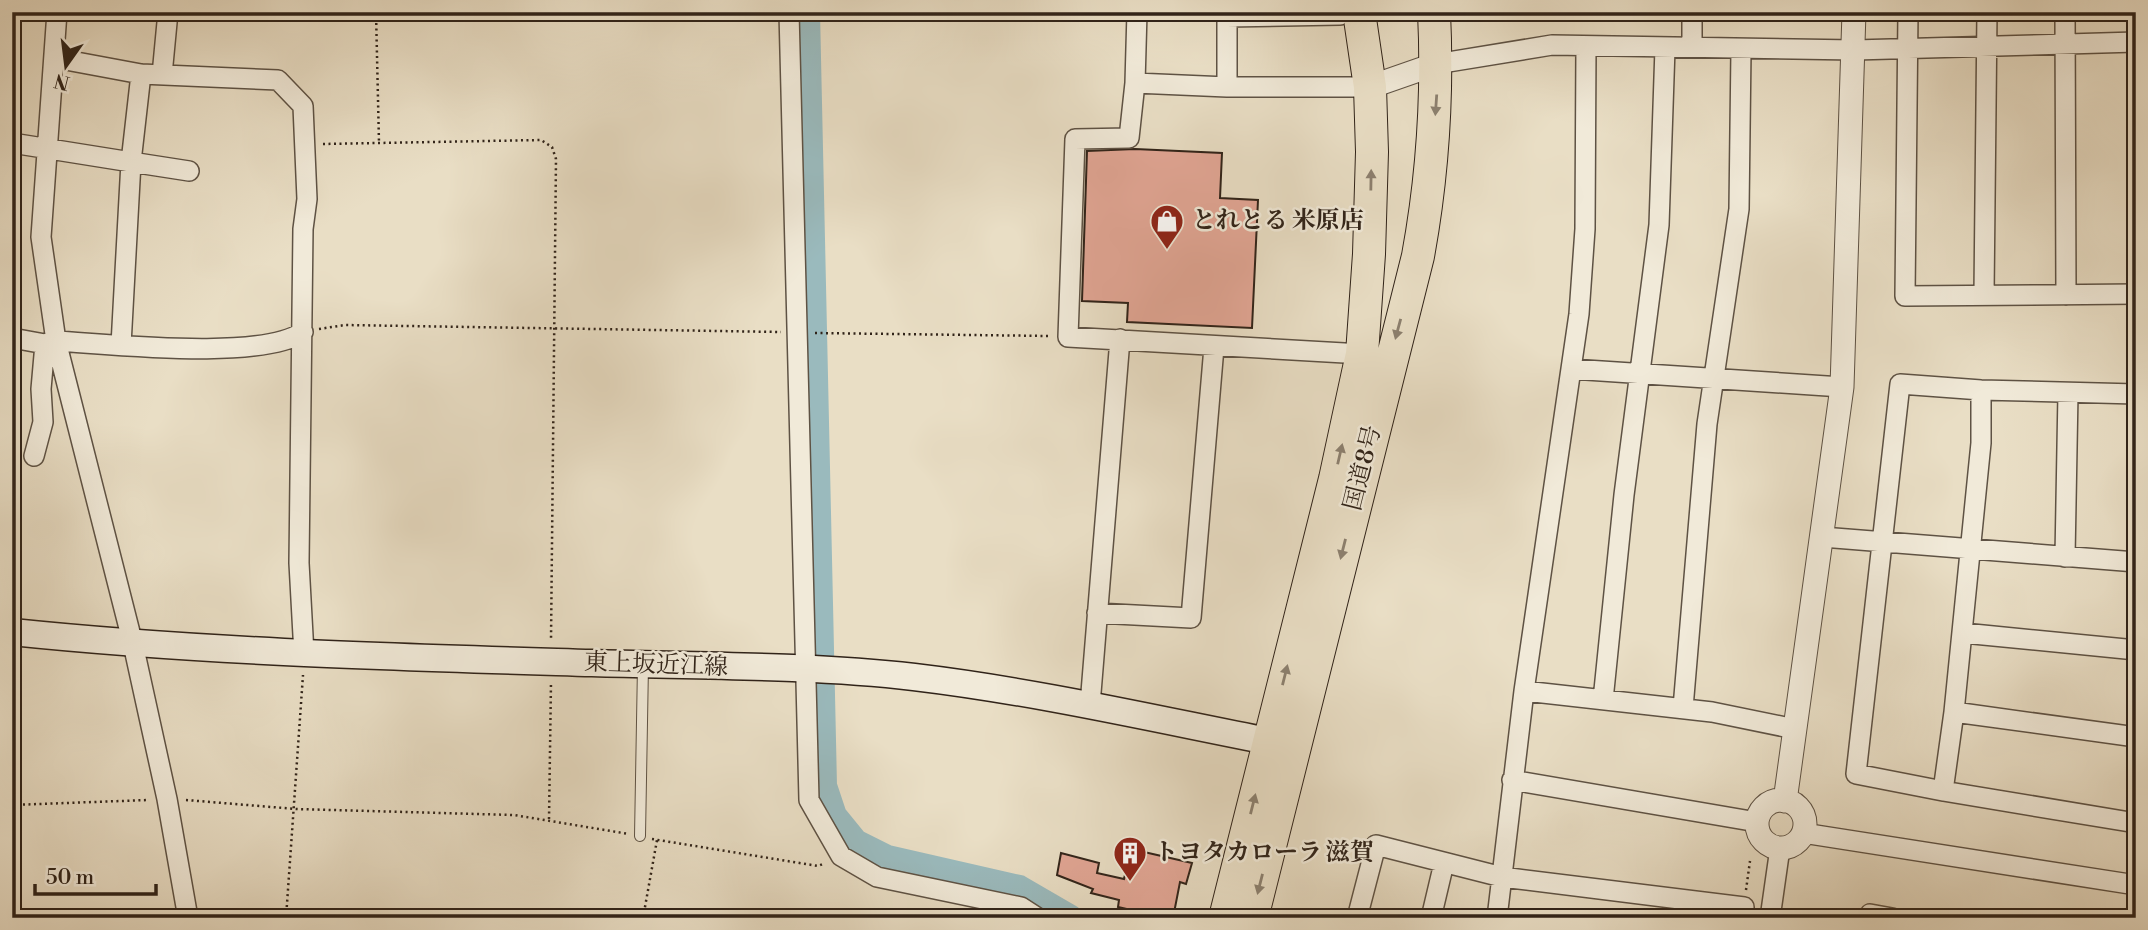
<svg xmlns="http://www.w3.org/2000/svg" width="2148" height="930" font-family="'Libre Bodoni','Noto Serif JP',serif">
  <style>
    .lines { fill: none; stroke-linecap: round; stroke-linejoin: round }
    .river { stroke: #9ababd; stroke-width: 28 }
    .building { fill: #e2a695; stroke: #302319; stroke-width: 2 }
    .service-casing { stroke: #5e5244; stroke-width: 12 }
    .minor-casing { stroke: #5e5244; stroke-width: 22 }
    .tertiary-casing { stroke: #5e5244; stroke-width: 25 }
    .secondary-casing { stroke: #302319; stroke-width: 29 }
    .trunk-casing { stroke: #302319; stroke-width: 34 }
    .path { stroke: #302319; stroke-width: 2.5; stroke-dasharray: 2 3.5; stroke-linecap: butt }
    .service { stroke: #f1ead9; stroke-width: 10 }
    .minor { stroke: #f1ead9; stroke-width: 19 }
    .tertiary { stroke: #f1ead9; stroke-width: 23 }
    .secondary { stroke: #f1ead9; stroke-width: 26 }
    .trunk { stroke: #e9dec5; stroke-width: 32 }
    .oneway { fill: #8c806f }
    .labels { text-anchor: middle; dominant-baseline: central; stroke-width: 5; stroke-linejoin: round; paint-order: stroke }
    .poi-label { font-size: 24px; font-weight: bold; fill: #302319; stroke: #f1ead9; text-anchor: start }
    .street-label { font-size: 24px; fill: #302319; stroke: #f1ead9 }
  </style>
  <rect width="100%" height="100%" fill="#e9dec5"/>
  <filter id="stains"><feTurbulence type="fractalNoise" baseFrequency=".00286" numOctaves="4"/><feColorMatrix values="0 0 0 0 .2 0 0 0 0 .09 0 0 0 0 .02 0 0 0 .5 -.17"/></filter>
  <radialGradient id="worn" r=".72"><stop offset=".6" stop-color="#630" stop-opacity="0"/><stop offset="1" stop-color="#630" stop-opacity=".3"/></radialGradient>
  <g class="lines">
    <path class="river" d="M806 12 823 786 833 816 855 843 887 859 1019 889 1069 918"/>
  </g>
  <path class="building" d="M1135 149 1222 153 1220 198 1258 200 1252 328 1127 322 1128 303 1082 301 1087 151Z
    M1131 849 1192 863 1186 884 1180 882 1173 918H1152L1153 915 1118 907 1119 900 1091 893 1093 889 1057 875 1061 853 1099 863 1097 873 1124 879Z"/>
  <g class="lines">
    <defs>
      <path id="service" d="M640 836 643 665"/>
      <path id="minor" d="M57 12 41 237 56 341 133 644 167 799 188 918
        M789 12 809 800 841 856 877 877 1021 907 1038 918
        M1137 12 1135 83 1129 138 1075 139 1068 337 1362 354
        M1227 12V87
        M1692 12V47
        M1908 12 1905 296 2136 294
        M2065 12 2066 295
        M1227 17 1340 15
        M55 58 141 74 278 80 303 106 307 199 303 229 299 563 304 654
        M1436 64 1552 45 1855 50 2136 42
        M141 74 131 162 189 171
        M162 75 168 12
        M1135 83 1227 87H1370
        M12 143 131 162 121 345
        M1984 294 1987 12
        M12 338 45 344 56 341C111 344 260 361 303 332
        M1571 369 1842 387
        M34 456 43 422 41 389 45 344
        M1822 537 2136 562
        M2065 557 2068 393
        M1097 613 1191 618 1214 347
        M1963 633 2136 650
        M1524 691 1712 712 1795 729
        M1603 700 1624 495 1659 225 1665 48
        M1090 705 1120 339
        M1683 708 1707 424 1739 209 1741 50
        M1954 712 1981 443V390
        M2136 737 1954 712 1943 791 2136 823
        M1512 780 1757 822
        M1943 791 1856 774 1900 384 1981 390 2136 394
        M1803 833 2136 885
        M1357 918 1376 845 1502 877 1744 907 1743 918
        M1431 918 1444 863
        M1497 918 1524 691 1579 314 1585 229 1586 46
        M1770 918 1780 848
        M1868 918 1870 914 1892 918"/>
      <path id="tertiary" d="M1370 87 1436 64
        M1757 824a24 24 0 1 1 48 0a24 24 0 1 1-48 0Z
        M1785 801 1842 387 1854 12"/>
      <path id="secondary" d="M12 632C205 652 398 657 592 663 696 666 811 665 914 677 1040 692 1164 721 1288 745"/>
      <path id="trunk" d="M1225 918 1335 479 1362 354 1369 254 1372 152 1370 87 1359 12
        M1252 918 1418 256C1433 174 1438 95 1434 12"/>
    </defs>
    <use href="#service" class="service-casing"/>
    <use href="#minor" class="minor-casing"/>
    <use href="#tertiary" class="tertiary-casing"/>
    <use href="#secondary" class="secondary-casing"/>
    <use href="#trunk" class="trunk-casing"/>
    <path class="path" d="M376 12 379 143
      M323 144 541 140 552 147 556 159 551 640
      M319 329 345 325 781 332
      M815 333 1050 336
      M186 800 296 809 514 815 629 834
      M12 805 148 800
      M549 819 551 682
      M652 839 818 866 825 863
      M1746 890 1750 861
      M286 918 303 675
      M643 918 657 840"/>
    <use href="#service" class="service"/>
    <use href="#minor" class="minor"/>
    <use href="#tertiary" class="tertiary"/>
    <use href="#secondary" class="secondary"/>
    <use href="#trunk" class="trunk"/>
  </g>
  <defs><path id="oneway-solid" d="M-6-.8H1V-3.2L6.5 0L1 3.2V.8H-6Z" transform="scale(1.75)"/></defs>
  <g class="oneway">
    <use href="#oneway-solid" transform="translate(1436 105) rotate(94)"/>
    <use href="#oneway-solid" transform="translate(1371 180) rotate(-89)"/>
    <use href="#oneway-solid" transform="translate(1398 329) rotate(105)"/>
    <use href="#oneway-solid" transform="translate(1340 454) rotate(-77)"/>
    <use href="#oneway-solid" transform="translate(1343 549) rotate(104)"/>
    <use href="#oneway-solid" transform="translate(1285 675) rotate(-76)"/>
    <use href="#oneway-solid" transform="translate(1253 804) rotate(-76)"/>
    <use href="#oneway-solid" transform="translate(1260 884) rotate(104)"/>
  </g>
  <defs>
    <symbol id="shop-pin" viewBox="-11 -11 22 30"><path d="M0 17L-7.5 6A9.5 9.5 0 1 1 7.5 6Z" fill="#8f2418" stroke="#f1ead9"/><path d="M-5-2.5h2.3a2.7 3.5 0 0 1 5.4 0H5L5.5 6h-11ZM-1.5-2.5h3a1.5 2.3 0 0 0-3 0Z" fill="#fff"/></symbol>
    <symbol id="building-pin" viewBox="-11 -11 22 30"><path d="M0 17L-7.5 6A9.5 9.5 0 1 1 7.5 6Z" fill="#8f2418" stroke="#f1ead9"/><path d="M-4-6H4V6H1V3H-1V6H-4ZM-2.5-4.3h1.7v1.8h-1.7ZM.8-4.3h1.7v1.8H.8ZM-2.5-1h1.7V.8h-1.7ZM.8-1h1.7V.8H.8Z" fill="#fff"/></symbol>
  </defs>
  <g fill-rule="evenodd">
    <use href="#shop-pin" x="1148" y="202" width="38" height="52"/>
    <use href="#building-pin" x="1111" y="834" width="38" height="52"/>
  </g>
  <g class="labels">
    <g class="poi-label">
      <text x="1192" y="221">とれとる 米原店</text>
      <text x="1154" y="853">トヨタカローラ 滋賀</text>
    </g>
    <g class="street-label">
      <text transform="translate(1363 468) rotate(-76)">国道8号</text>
      <text transform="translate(656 665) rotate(2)">東上坂近江線</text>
    </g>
  </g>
  <rect width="2148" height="930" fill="none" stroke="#e9dec5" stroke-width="42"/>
  <rect x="14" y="14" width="2120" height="902" fill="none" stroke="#302319" stroke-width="3.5"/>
  <rect x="21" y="21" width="2106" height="888" fill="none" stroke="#302319" stroke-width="2"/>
  <g transform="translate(66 66) rotate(194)" stroke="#f1ead9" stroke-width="5" paint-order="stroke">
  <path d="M0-5L12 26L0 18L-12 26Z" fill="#302319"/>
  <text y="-10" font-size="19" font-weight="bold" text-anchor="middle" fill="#302319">N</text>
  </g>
  <path d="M35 884v10h121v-10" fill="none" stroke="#302319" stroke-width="3.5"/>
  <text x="46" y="884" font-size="21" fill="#302319" stroke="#f1ead9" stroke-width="5" paint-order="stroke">50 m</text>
  <rect width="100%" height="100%" filter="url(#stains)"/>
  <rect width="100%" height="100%" fill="url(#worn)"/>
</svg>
